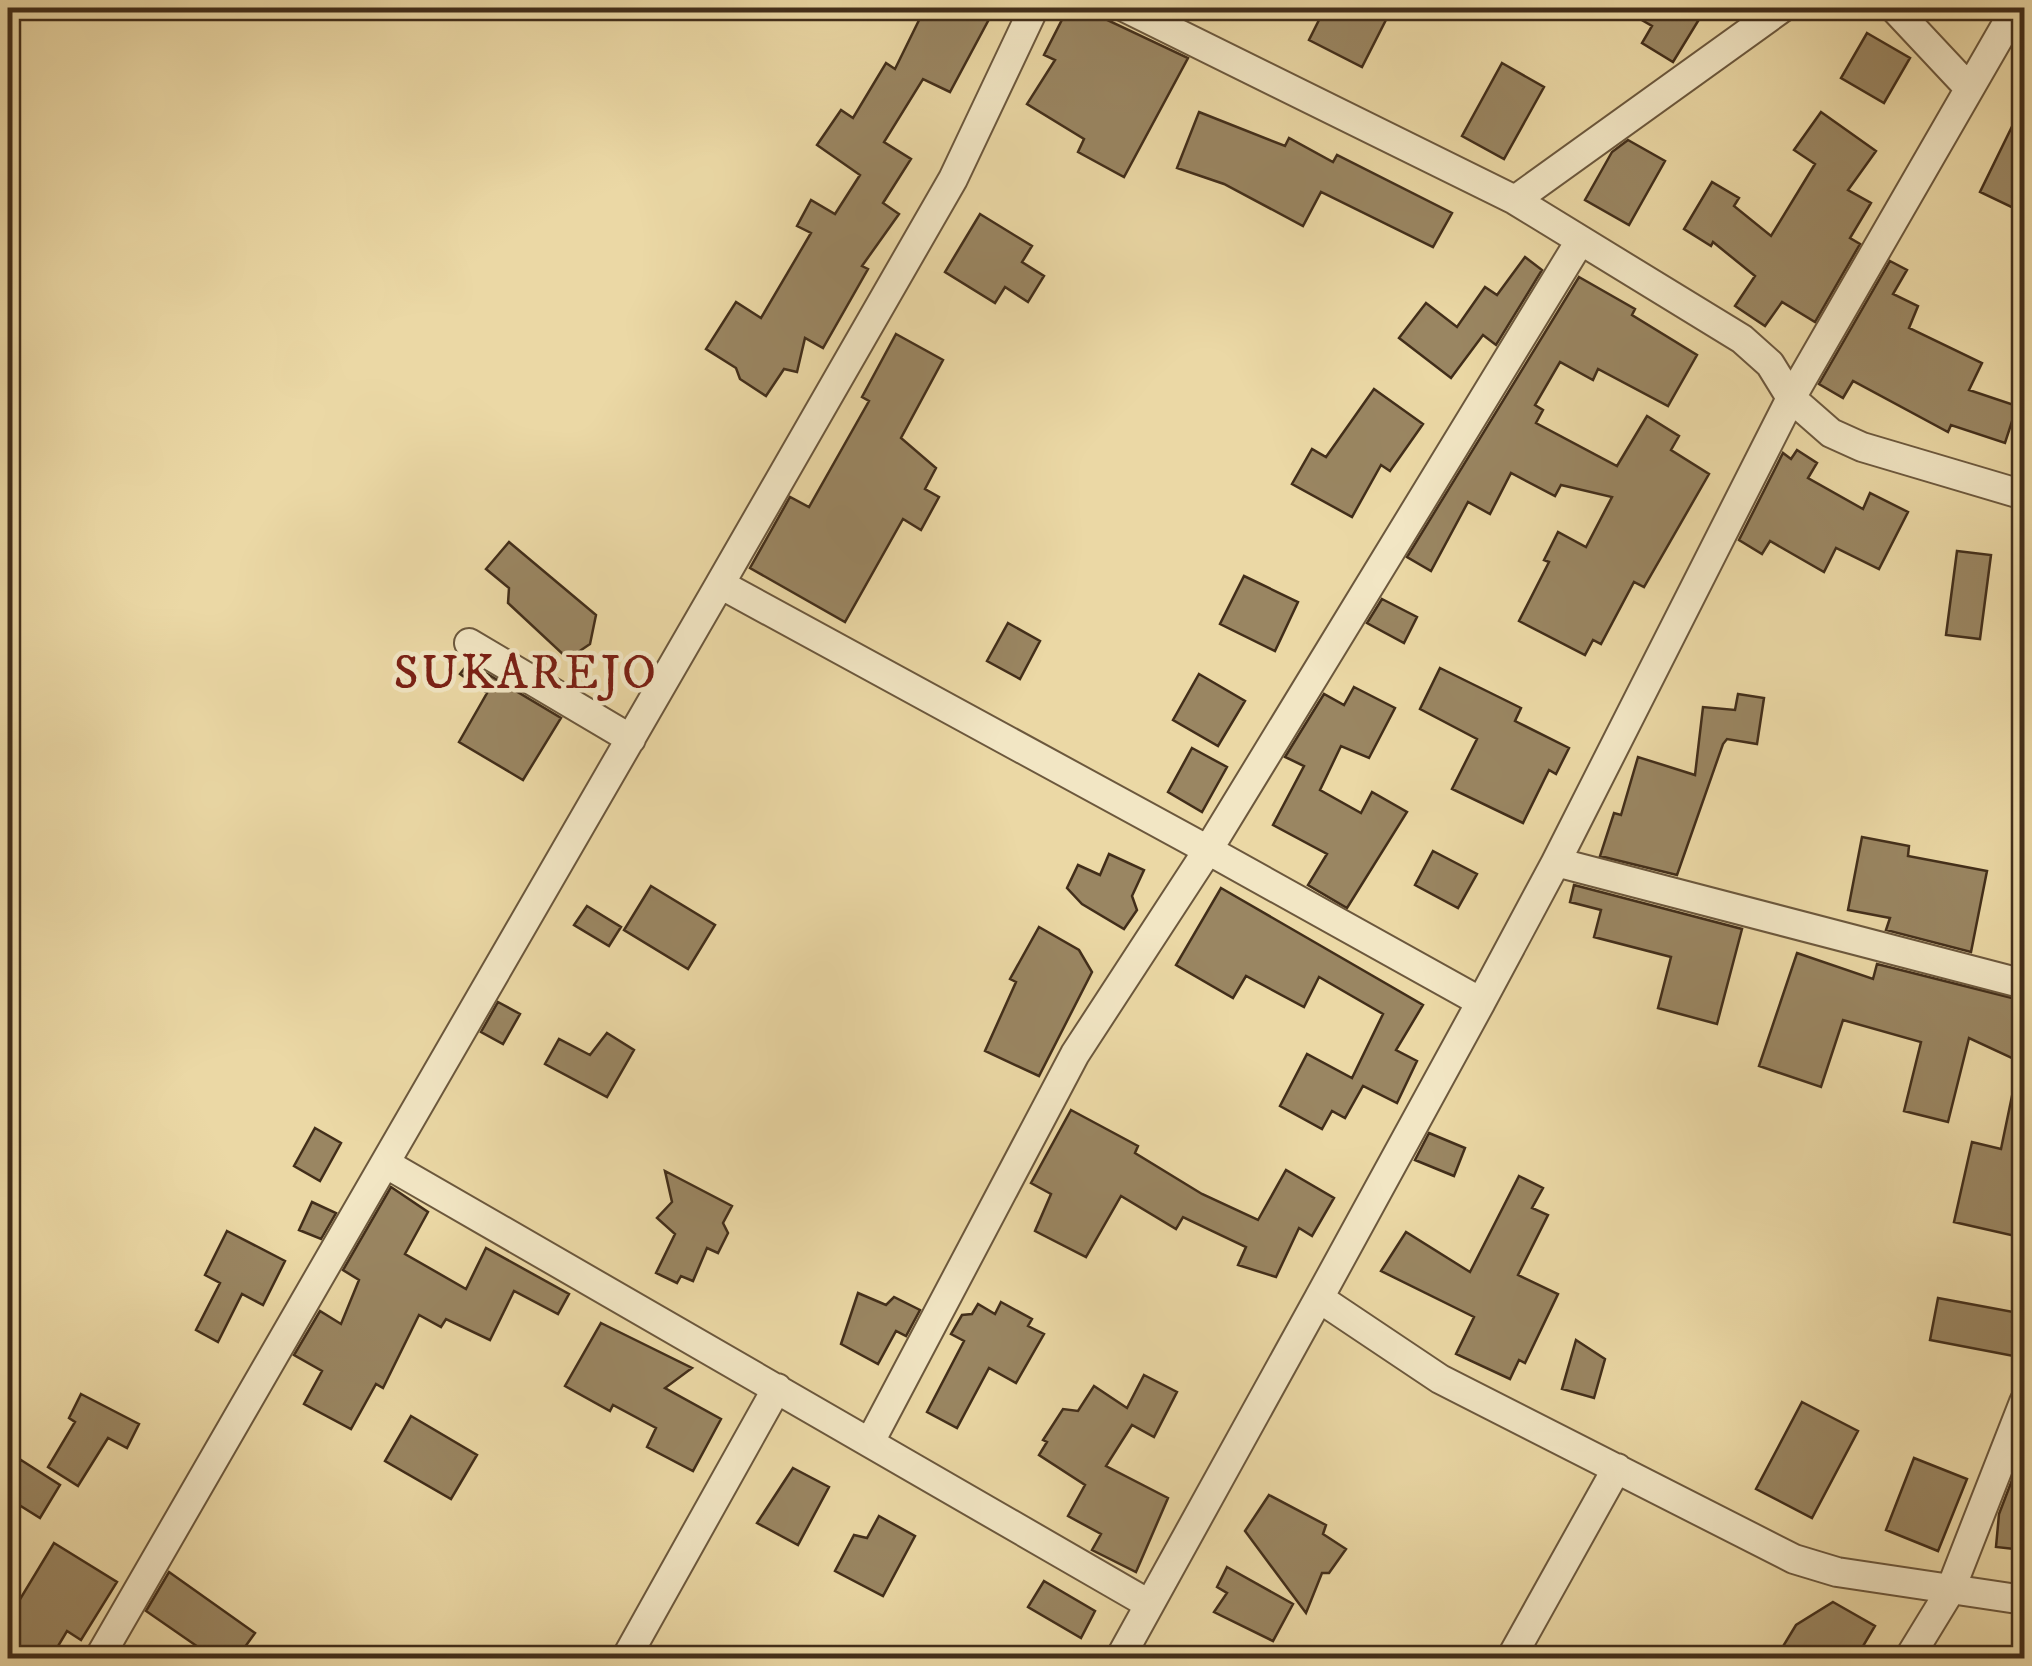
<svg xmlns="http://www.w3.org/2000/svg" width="2032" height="1666" font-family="'IM FELL DW Pica',serif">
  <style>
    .building { fill: #9a8662; stroke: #422e1a; stroke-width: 2.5 }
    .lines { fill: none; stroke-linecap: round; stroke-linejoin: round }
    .street-casing { stroke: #6c583d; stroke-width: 32 }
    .street { stroke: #f2e6c4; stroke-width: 28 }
    .labels { text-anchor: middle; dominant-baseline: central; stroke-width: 9; stroke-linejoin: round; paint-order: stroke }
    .quarter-label { font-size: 48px; letter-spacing: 2.5px; fill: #7a1f14; stroke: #f2e6c4 }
  </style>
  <rect width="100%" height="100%" fill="#ebd8a5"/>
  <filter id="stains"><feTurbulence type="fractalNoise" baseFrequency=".002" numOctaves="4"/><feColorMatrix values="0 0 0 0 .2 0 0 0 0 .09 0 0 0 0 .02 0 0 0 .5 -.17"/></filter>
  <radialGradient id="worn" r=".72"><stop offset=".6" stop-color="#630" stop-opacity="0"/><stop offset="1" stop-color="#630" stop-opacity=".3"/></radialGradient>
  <path class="building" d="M925 8H995L950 92 923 79 884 142 911 159 883 203 899 214 862 266 868 269 823 348 805 338 797 372 784 369 766 396 740 379 736 368 706 349 736 302 761 318 811 233 797 226 811 200 835 214 860 175 817 145 841 110 853 118 886 63 895 69Z
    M1068 8H1082L1188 58 1124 177 1078 152 1084 139 1027 104 1055 60 1044 55Z
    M1325 8H1392L1362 67 1309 40Z
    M1621 8H1706L1673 62 1642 43 1652 26Z
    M1867 33 1910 58 1884 103 1841 78Z
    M1502 63 1544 87 1504 159 1462 136Z
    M2024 102V213L1980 192Z
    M1199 112 1285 146 1289 138 1333 162 1337 155 1452 213 1433 247 1321 192 1303 226 1224 184 1177 168Z
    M1821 112 1876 151 1848 190 1871 203 1850 238 1860 244 1815 322 1782 302 1765 326 1735 306 1755 276 1713 242 1711 246 1684 229 1712 182 1739 198 1734 206 1771 236 1815 164 1794 150Z
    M1628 140 1665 161 1629 225 1585 200 1612 152Z
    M980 214 1032 246 1022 262 1044 276 1028 302 1005 287 995 303 945 272Z
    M1525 257 1542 270 1496 345 1483 335 1451 378 1399 338 1426 303 1457 327 1485 287 1497 295Z
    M1890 261 1907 270 1893 294 1918 306 1909 328 1982 363 1969 390 2017 406 2005 443 1951 425 1948 432 1853 381 1843 398 1819 384Z
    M1579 277 1635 309 1632 315 1697 355 1668 406 1598 369 1593 380 1560 362 1535 405 1543 410 1536 423 1617 466 1647 416 1679 436 1671 450 1709 474 1644 587 1634 582 1601 644 1593 640 1585 655 1519 621 1549 562 1544 560 1558 532 1586 547 1612 497 1561 485 1555 496 1511 473 1490 514 1468 502 1431 571 1407 557Z
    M896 334 943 360 901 438 936 468 925 489 939 497 921 530 903 519 845 622 750 568 790 497 809 507 869 401 862 397Z
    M1374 389 1423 424 1390 471 1381 465 1352 517 1292 484 1312 449 1326 457Z
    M1797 450 1817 463 1808 478 1863 509 1870 493 1908 512 1879 569 1836 548 1824 572 1770 541 1762 554 1739 540 1783 453 1791 459Z
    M509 542 596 615 590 644 568 659 508 603 509 588 486 569Z
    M1957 551 1991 555 1980 639 1946 635Z
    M1244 576 1298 602 1275 651 1220 624Z
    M1382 599 1417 617 1404 643 1367 623Z
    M1008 623 1040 641 1020 679 987 661Z
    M469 663 561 718 523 780 459 742 487 693 460 674Z
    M1440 668 1521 708 1515 721 1569 748 1556 774 1549 770 1523 823 1452 789 1477 739 1420 709Z
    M1199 674 1245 701 1218 746 1173 720Z
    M1354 687 1395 708 1369 758 1341 746 1320 790 1361 813 1372 792 1407 812 1347 908 1308 885 1327 854 1273 825 1304 766 1285 757 1324 694 1344 705Z
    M1738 694 1764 698 1757 744 1727 739 1723 744 1677 875 1600 856 1614 813 1621 815 1638 757 1695 775 1703 707 1735 710Z
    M1192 748 1227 767 1202 812 1168 792Z
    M1862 837 1909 846 1908 856 1987 871 1971 952 1886 930 1890 918 1848 910Z
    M1433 851 1477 874 1458 908 1415 885Z
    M1109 854 1144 870 1132 896 1137 910 1124 929 1082 904 1067 888 1078 865 1100 875Z
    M1574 885 1742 929 1717 1024 1658 1008 1671 957 1594 937 1601 910 1570 902Z
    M651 886 715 925 688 969 624 930Z
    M1221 888 1423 1005 1396 1050 1417 1061 1397 1103 1363 1086 1345 1118 1332 1111 1322 1129 1280 1106 1307 1054 1352 1078 1383 1014 1319 977 1304 1007 1246 976 1233 998 1176 965Z
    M587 906 621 927 609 946 574 925Z
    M1039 927 1079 950 1092 972 1039 1076 985 1051 1016 982 1010 979Z
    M1797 953 1873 979 1877 964 2024 1001 2016 1060 1969 1038 1948 1122 1904 1111 1921 1042 1843 1020 1821 1087 1759 1066Z
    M498 1002 520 1014 503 1044 481 1032Z
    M607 1033 634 1050 607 1097 545 1064 559 1039 590 1055Z
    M2013 1091 2024 1092V1238L1954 1222 1972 1142 2001 1149Z
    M1071 1110 1138 1146 1135 1153 1202 1194 1258 1220 1286 1170 1334 1198 1312 1236 1299 1228 1276 1277 1238 1265 1246 1247 1183 1217 1176 1229 1121 1196 1086 1257 1035 1231 1051 1194 1031 1183Z
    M315 1128 341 1143 320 1181 294 1166Z
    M1429 1133 1465 1148 1454 1176 1415 1160Z
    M665 1171 732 1206 723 1223 728 1233 718 1253 707 1248 693 1281 681 1276 677 1283 656 1273 675 1234 657 1218 672 1202Z
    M1519 1176 1543 1188 1532 1208 1548 1215 1518 1275 1558 1294 1525 1363 1519 1360 1510 1379 1456 1354 1474 1317 1381 1271 1406 1232 1470 1272Z
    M391 1187 428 1212 405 1254 466 1289 486 1248 569 1294 558 1314 514 1291 490 1340 446 1319 441 1327 419 1315 383 1388 376 1384 351 1429 304 1404 322 1371 294 1355 320 1311 341 1324 359 1280 343 1270Z
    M312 1202 336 1213 321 1239 299 1230Z
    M227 1231 285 1261 263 1305 242 1294 218 1342 196 1330 220 1283 205 1275Z
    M858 1293 886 1305 894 1297 920 1310 906 1336 896 1331 878 1364 841 1344Z
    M1938 1298 2024 1314V1358L1930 1340Z
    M1001 1302 1032 1319 1028 1326 1044 1334 1016 1383 989 1368 957 1428 927 1412 964 1341 951 1334 962 1315 972 1314 978 1304 995 1314Z
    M601 1323 692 1368 665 1388 721 1419 693 1471 647 1447 656 1428 613 1405 610 1411 565 1386Z
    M1576 1340 1605 1359 1594 1398 1562 1389Z
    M1144 1375 1177 1392 1154 1437 1132 1425 1106 1466 1168 1498 1136 1572 1092 1550 1101 1534 1068 1516 1085 1485 1039 1455 1047 1442 1043 1440 1063 1409 1078 1411 1094 1386 1127 1408Z
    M81 1394 139 1424 127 1448 108 1438 78 1486 48 1467 75 1422 69 1418Z
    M1802 1402 1858 1431 1812 1518 1756 1489Z
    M411 1416 477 1455 451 1499 385 1461Z
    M2024 1449V1550L1996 1547 1999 1514Z
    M1914 1458 1967 1479 1938 1551 1886 1530Z
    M21 1460 60 1485 40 1518 8 1498V1481Z
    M793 1468 829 1487 798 1545 757 1523Z
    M1269 1495 1326 1525 1323 1534 1346 1549 1329 1573H1322L1306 1613 1245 1531Z
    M879 1516 915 1536 883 1596 835 1571 854 1535 867 1538Z
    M54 1543 117 1582 81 1640 67 1631 51 1658H8V1619Z
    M1227 1567 1293 1604 1273 1641 1214 1612 1227 1593 1217 1587Z
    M169 1572 255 1633 237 1658H214L146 1611Z
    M1044 1581 1095 1611 1081 1638 1028 1607Z
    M1833 1602 1875 1626 1856 1658H1776L1796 1625Z"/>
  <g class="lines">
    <defs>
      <path id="street" d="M1034 8 953 179 720 584 1208 850 1580 241
        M1126 8 1515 200 1742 339 1770 364 1791 398 2016 8
        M1894 8 1969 88
        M1515 200 1782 8
        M469 643 631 739
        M1556 862 1791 398 1831 433 1862 447 2024 495
        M1481 1002 1556 862 2024 984
        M385 1163 720 584
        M871 1440 1075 1054 1208 850 1481 1002 1319 1298
        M99 1658 385 1163 1149 1604
        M626 1658 777 1388
        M1120 1658 1319 1298 1440 1379 1794 1559 1837 1572 2024 1600
        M1511 1658 1617 1468
        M1909 1658 1950 1591 2024 1402"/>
    </defs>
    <use href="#street" class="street-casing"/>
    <use href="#street" class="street"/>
  </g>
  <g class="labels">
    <g class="quarter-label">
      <text x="526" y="674">SUKAREJO</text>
    </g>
  </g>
  <rect width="2032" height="1666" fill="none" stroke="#ebd8a5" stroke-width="40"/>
  <rect x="10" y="10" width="2012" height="1646" fill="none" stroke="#422e1a" stroke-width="5"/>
  <rect x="20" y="20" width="1992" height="1626" fill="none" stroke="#422e1a" stroke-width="2.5"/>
  <rect width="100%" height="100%" filter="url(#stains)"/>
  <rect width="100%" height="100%" fill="url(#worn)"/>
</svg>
